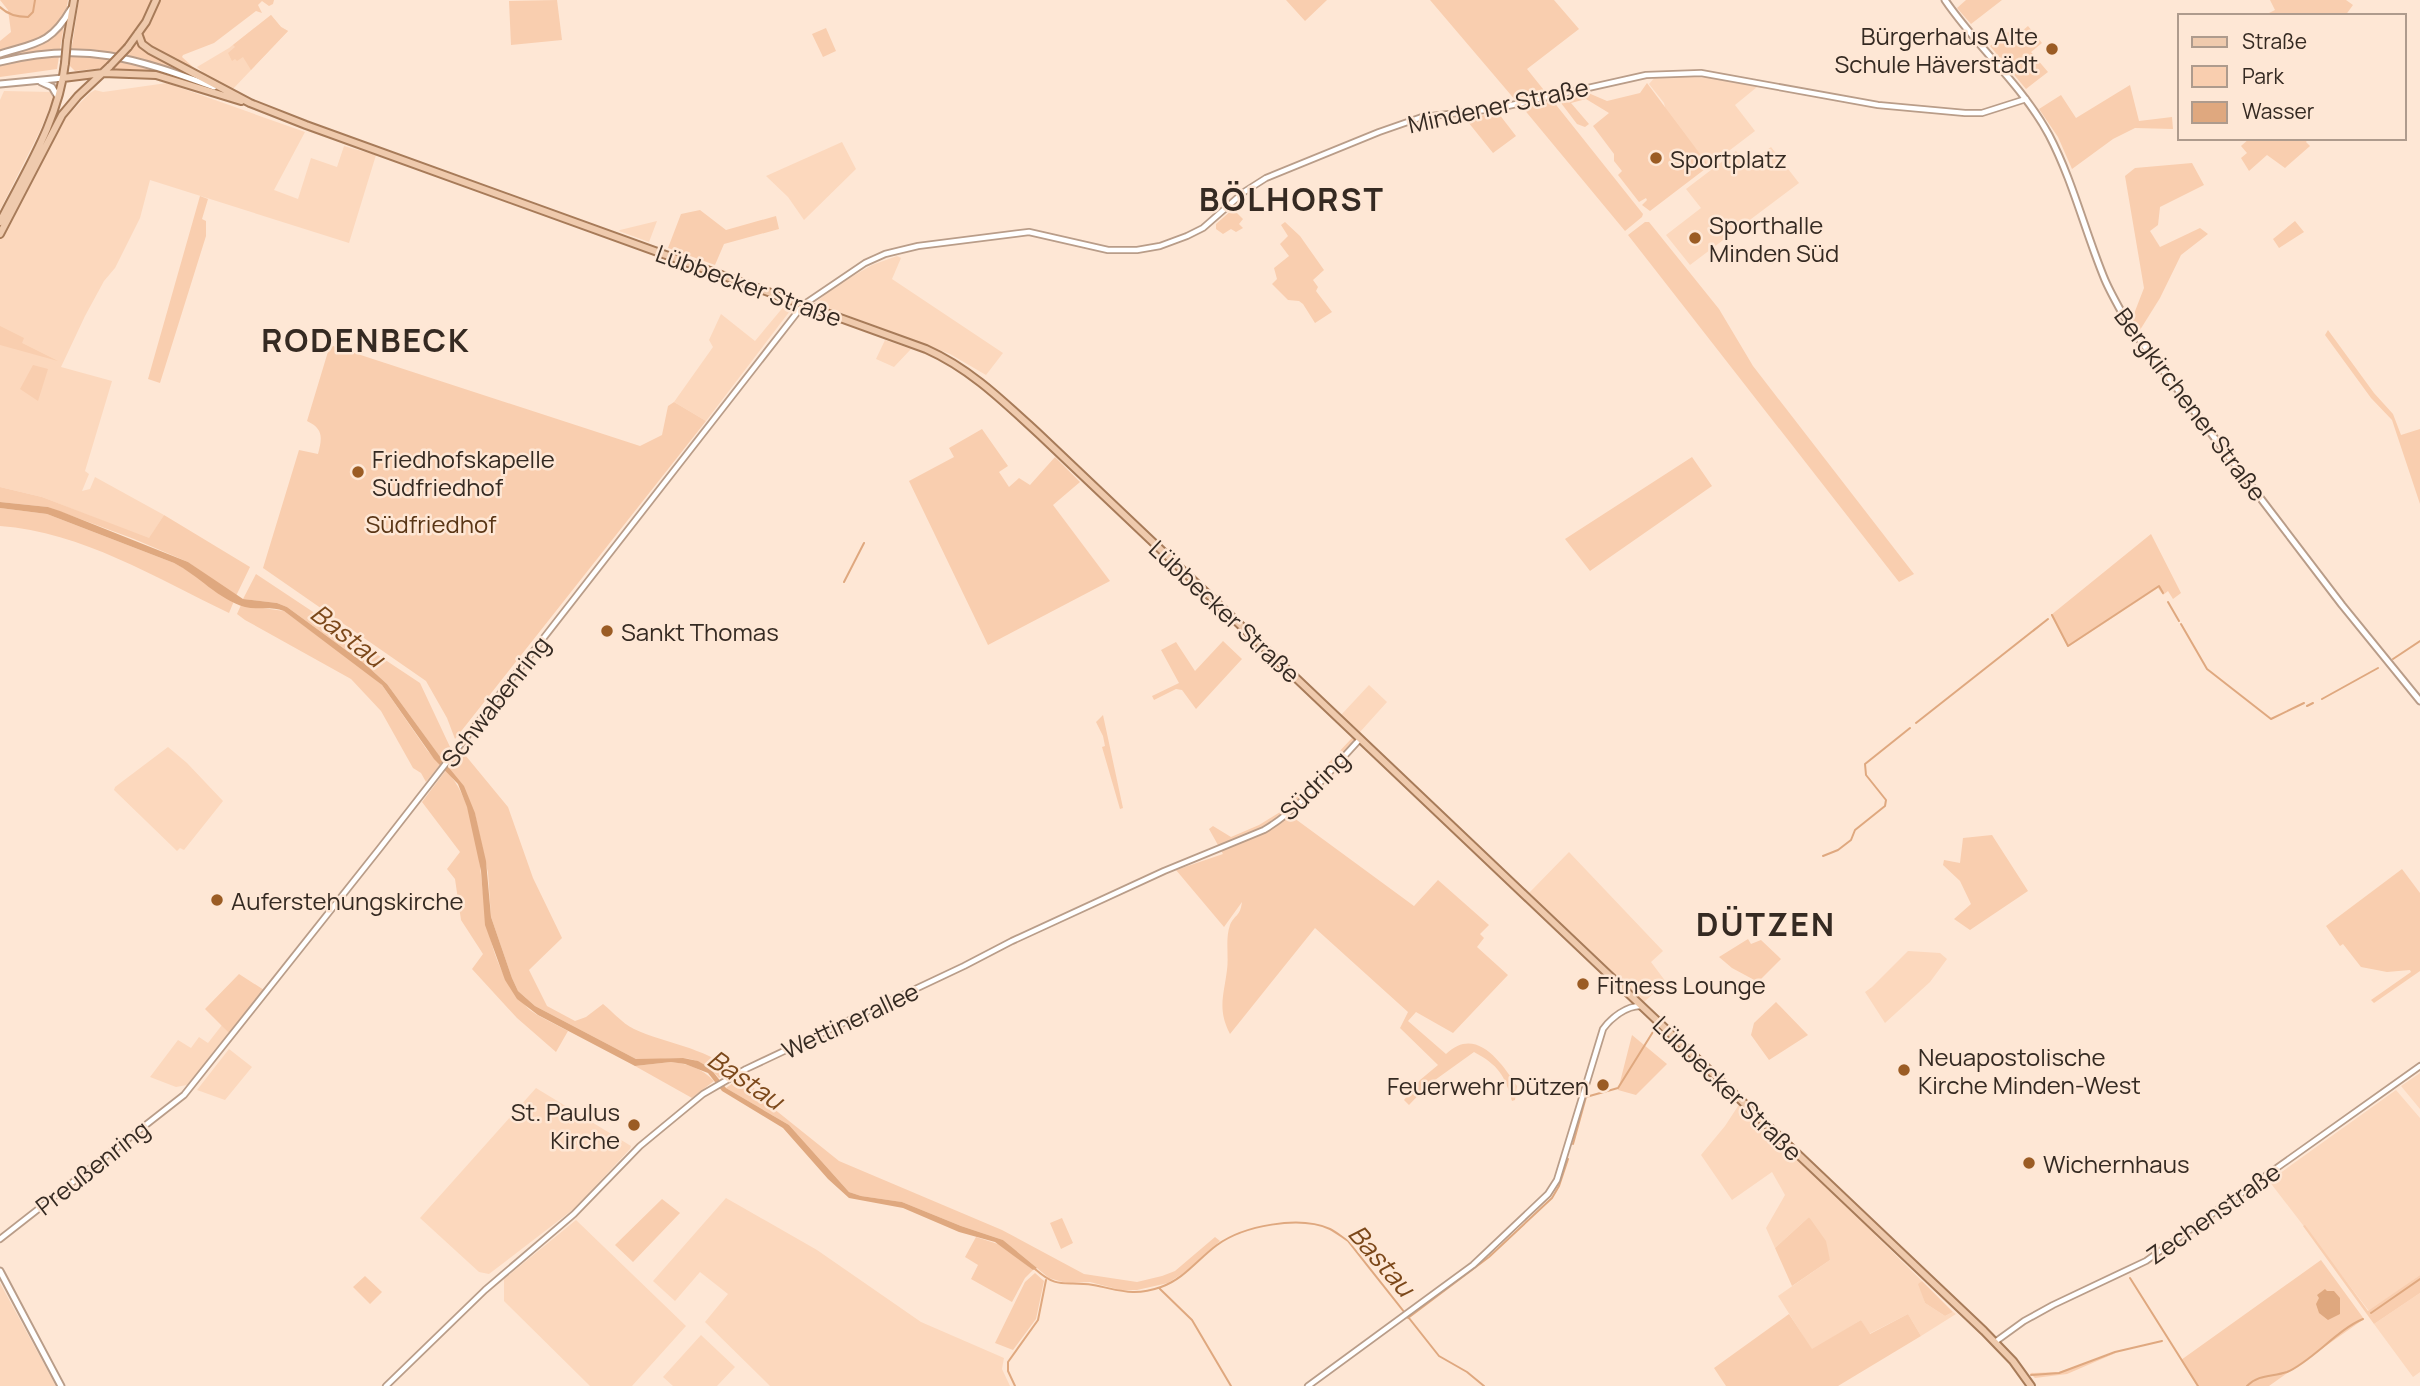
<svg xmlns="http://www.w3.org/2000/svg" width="2420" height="1386" font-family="Manrope,sans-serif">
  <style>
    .built { fill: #fcd8bd }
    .green { fill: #f9ceaf }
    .water { fill: #dfa87f }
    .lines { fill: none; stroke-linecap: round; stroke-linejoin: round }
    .stream { stroke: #dfa87f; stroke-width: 2 }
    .tertiary-casing { stroke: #b99d89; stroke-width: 8 }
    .secondary-casing { stroke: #b99d89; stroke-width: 9 }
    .primary-casing { stroke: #a77b59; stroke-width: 10 }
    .tertiary { stroke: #fff; stroke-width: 4.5 }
    .secondary { stroke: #fff; stroke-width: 5 }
    .primary { stroke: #efcaad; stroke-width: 6 }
    .primary-bridge-casing { stroke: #a77b59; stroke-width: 10; stroke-linecap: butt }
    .primary-bridge { stroke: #efcaad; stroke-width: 6 }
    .poi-dot { fill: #9b5c24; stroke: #fee7d5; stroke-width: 2.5 }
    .labels { text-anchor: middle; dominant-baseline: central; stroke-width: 5; stroke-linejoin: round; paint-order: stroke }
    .poi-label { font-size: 24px; fill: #352a22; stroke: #fee7d5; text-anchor: start }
    .street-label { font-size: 24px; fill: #352a22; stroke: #fee7d5 }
    .park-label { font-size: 24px; fill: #593515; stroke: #fee7d5 }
    .water-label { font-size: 26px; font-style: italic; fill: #7c481a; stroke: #fee7d5 }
    .district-label { font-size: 32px; font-weight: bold; letter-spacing: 2px; fill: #352a22; stroke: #fee7d5 }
  </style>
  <rect width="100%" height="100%" fill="#fee7d5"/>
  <path class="built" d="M271 15 281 27 288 31 232 90 209 78 197 67 229 48Z
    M1657 75 1710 78 1757 87 1735 105 1755 131 1709 166 1666 111 1664 103 1649 84Z
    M167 83 305 132 274 190 298 199 311 158 337 167 344 146 376 155 349 243 150 180 140 218 115 268 104 281 85 316 61 367 112 381 85 471 89 474 82 491 90 489 95 477 164 515 149 539 42 497 0 487V239L60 123 90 93 95 90 103 92Z
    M4 91 51 92 53 100 39 133 0 210V100Z
    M842 142 856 169 804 220 788 197 766 176Z
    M1771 147 1799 183 1690 265 1666 235 1701 208 1686 189 1736 151 1747 165Z
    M657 221 649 242 619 231 620 230Z
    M897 256 901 258 892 279 1003 353 986 375 950 354 815 303 834 287 872 265Z
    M785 305 793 307 706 421 674 402 713 347 709 340 721 314 755 341Z
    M885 340 911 349 894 367 876 359Z
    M1369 685 1387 702 1360 732 1341 715Z
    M168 747 187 763 223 801 184 850 180 848 177 851 114 790 115 787Z
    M1569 852 1663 951 1651 962 1666 982 1644 1002 1529 893Z
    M1908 951 1940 953 1947 959 1930 982 1885 1023 1865 992 1872 987Z
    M222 1025 230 1034 187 1085 176 1087 150 1077 178 1040 191 1048 199 1037 208 1043Z
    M229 1049 252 1067 225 1100 197 1090Z
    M2420 1073V1109L2401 1086Z
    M536 1088 631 1146 630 1149 575 1208 489 1274 479 1272 420 1218Z
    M2396 1090 2420 1118V1275L2369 1311 2269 1181Z
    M1740 1103 1871 1228 1876 1236 1922 1281 1919 1284 1925 1303 1945 1316 1953 1312 1956 1314 1921 1336 1908 1314 1869 1334 1861 1320 1812 1350 1778 1296 1830 1260 1809 1217 1775 1248 1766 1228 1785 1195 1772 1172 1732 1200 1701 1155 1725 1126Z
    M726 1198 817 1250 921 1322 1004 1358 1002 1369 1010 1386H770L705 1322 728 1294 700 1272 675 1301 653 1281Z
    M576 1220 686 1326 632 1386H590L504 1301V1279Z
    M0 1283 56 1386H0Z
    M2420 1293V1372L2413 1377 2374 1324Z
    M701 1335 735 1367 717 1386H673L663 1377Z"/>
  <path class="green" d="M0 0H68L57 69 0 77V41L11 32 8 10Z
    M79 0H274L273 4 269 6 262 1 258 5 262 13 256 11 214 43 183 55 182 57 205 78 178 68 197 78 173 69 155 72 103 68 75 71 69 65Z
    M557 0 562 40 511 45 509 1Z
    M1286 0H1327L1305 21Z
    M1430 0H1554L1579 29 1527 69 1547 94 1516 101Z
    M1966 0H2002L1971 24 1957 8Z
    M2270 0H2346L2353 5 2345 16H2263L2275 10Z
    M271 15 281 27 288 31 251 70 243 57 237 61 235 59 232 61 228 53 235 47 233 45Z
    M2028 26 2042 43 2031 52 2048 72 2026 89 1990 46 2011 30 2016 36Z
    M826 28 836 51 823 57 812 34Z
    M1647 83 1709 166 1650 211 1642 205 1647 200 1646 198 1639 202 1618 175 1622 171 1614 161V154L1593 126 1609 113 1586 99 1571 103 1589 124 1585 127 1577 124 1561 103 1564 98 1586 92 1607 101 1640 93Z
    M2130 85 2139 121 2172 117 2173 129 2135 128 2113 139 2072 169 2058 137 2039 109 2061 95 2076 118Z
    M1553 101 1643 214 1642 217 1625 231 1523 108Z
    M1499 114 1516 136 1493 153 1464 117Z
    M2250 138H2309L2306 142 2310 146 2285 168 2267 155 2249 171 2241 158 2247 153 2241 146Z
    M2192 163 2204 185 2160 207 2158 225 2150 231 2160 247 2200 228 2208 234 2181 255 2160 298 2140 330 2132 319 2144 288 2125 176 2135 168Z
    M200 196 208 199 202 219 206 221V236L160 383 148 379Z
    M1233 209 1243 219 1239 224 1243 228 1236 232 1231 229 1223 234 1216 229V224Z
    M700 210 726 230 776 216 779 229 724 244 715 265 668 248 681 214Z
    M2295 221 2304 232 2279 248 2273 239Z
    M1285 222 1300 236 1324 270 1313 280 1318 287 1316 291 1332 312 1315 323 1303 304 1299 301 1288 300 1272 284 1277 279 1274 268 1289 256 1280 244 1288 236 1281 225Z
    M1645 222H1649L1719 309 1753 366 1914 574 1899 582 1628 235Z
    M0 326 24 338 22 343 58 361 0 345Z
    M2328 330 2374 393 2393 414 2401 435 2420 429V504L2392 420 2371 398 2325 335Z
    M330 345 640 446 662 435 668 406 674 402 706 421 455 739 447 718 426 681 263 568 299 450 318 454C322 438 324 429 307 421Z
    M33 365 48 369 38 401 20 389Z
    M982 429 1008 466 999 472 1009 487 1019 478 1030 485 1055 457 1080 482 1053 505 1110 581 988 645 909 481 954 457 949 448Z
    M1692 457 1712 486 1590 571 1565 539Z
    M0 487 42 497 149 538 164 515 250 567 236 596 188 562 134 539 48 507 0 502Z
    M0 508 47 514 174 563C195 573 213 589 234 601L229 613C156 578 82 532 0 526Z
    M2151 534 2181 593 2173 599 2168 591 2163 595 2158 588 2068 647 2051 615Z
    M256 574 420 683 451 749 443 761 387 684 365 664 287 607 277 603 243 599Z
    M241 605 284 611 364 670 382 685 427 750 440 765 426 782 421 773 413 768 381 711 351 679 245 620 237 614Z
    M1223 641 1242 659 1196 709 1182 690 1176 689 1154 700 1152 696 1179 683 1161 650 1176 642 1195 671Z
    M1103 715 1123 808 1120 809 1102 747 1105 746 1103 736 1096 722Z
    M1352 738 1359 744 1290 815 1414 906 1438 880 1489 925 1480 934 1484 938 1477 947 1508 975 1453 1033 1416 1012 1408 1021 1446 1054C1476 1025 1501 1062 1517 1086L1515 1100 1512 1101C1505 1075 1498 1065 1474 1052L1428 1085 1409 1105 1404 1100 1420 1080 1438 1065 1400 1028 1408 1012 1315 928 1230 1034C1217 1009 1224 995 1227 970 1229 956 1225 939 1230 925 1235 914 1240 917 1242 902L1224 927 1176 870 1223 854 1209 829 1213 826 1231 837 1259 825 1285 809Z
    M461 750 508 807 533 878 562 938 529 970 547 1006 575 1021 586 1017 603 1004C613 1012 623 1024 634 1029 667 1044 703 1047 732 1070L719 1078C692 1046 669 1063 636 1059L535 1006 518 991 512 978 491 917 488 873 475 814 449 767Z
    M446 770C499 831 465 929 516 993 520 998 525 1006 530 1010 541 1018 555 1024 568 1031L556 1052 517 1018 472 969 483 954 461 920 455 879 447 869 460 852 422 802Z
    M1992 835 2028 891 1970 930 1954 919 1971 904 1960 881 1943 865 1944 860 1960 863 1963 838Z
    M2402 869 2420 893V971L2374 1003 2371 1000 2411 972 2410 970 2387 972 2361 967 2343 944 2340 946 2326 926Z
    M1748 939 1751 944 1761 940 1781 959 1758 982 1732 968 1719 957Z
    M239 974 264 990 230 1034 205 1009Z
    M1776 1002 1808 1035 1769 1060 1751 1035 1754 1023Z
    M1632 1035 1667 1064 1636 1095 1618 1090Z
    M671 1062C689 1064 701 1068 714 1081L692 1098 635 1066Z
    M747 1073 758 1096 839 1161 1002 1230 1084 1274 1137 1282 1162 1276 1175 1271 1215 1237 1220 1241 1185 1272 1168 1283 1137 1290H1120L1090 1282 1066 1283 1049 1278 1003 1240 961 1226 902 1202 861 1196 849 1192 789 1125 726 1088Z
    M662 1199 680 1213 633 1262 615 1245Z
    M1809 1217 1826 1241 1830 1260 1792 1286 1775 1248Z
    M1062 1218 1073 1243 1061 1249 1050 1223Z
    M2305 1225 2368 1311 2420 1275V1293L2374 1324 2303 1226Z
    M976 1237 1001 1245 1033 1270 1025 1278 1012 1302 971 1279 978 1265 965 1257Z
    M2321 1260 2364 1319 2269 1386H2197L2181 1360Z
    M1035 1273 1044 1281 1036 1319 1013 1350 995 1343 1025 1282Z
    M365 1276 382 1292 370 1304 353 1287Z
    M1922 1281 1953 1312 1945 1316 1925 1303 1918 1284Z
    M1789 1314 1812 1349 1861 1320 1870 1334 1908 1314 1921 1336 1838 1386H1726L1714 1368Z
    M2118 1352 2067 1374 2035 1378 2030 1373 2059 1372Z"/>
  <path class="water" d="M0 502 48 507 60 511 188 562 243 599 277 603 287 607 365 664 387 684 441 758 464 786 475 813 486 861 491 917 512 978 518 991 535 1006 636 1059 683 1058 698 1061 710 1068 726 1088 789 1125 849 1192 861 1196 902 1202 961 1226 1003 1240 1037 1268 1033 1270 995 1242 959 1232 903 1208 849 1198 828 1179 783 1128 722 1091 708 1073 685 1064 671 1062 635 1066 538 1015 517 999 505 980 485 925 481 871 467 807 458 784 434 759 382 685 284 611C272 606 258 610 245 607 219 600 198 575 174 563L47 514 0 508Z
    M2325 1289 2327 1291H2334L2340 1298V1314L2328 1320 2319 1313 2316 1304 2319 1298 2317 1295Z"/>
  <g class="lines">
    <path class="stream" d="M0 7C8 15 17 17 28 17L33 12 35 0
      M844 582 864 543
      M2168 602 2179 621
      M2052 615 2068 646 2159 586 2163 593
      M2181 624 2207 669 2271 719 2304 703
      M2393 659 2420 641
      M2322 699 2378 668
      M2307 706 2313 703
      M1916 723 2048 619
      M1823 856 1838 850 1851 840 1855 830 1885 806 1886 800 1866 775 1865 764 1910 728
      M1573 1144 1586 1097 1618 1088 1656 1027
      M1034 1268C1059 1291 1065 1280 1093 1285 1120 1290 1133 1297 1161 1287 1184 1279 1198 1259 1217 1245 1243 1226 1299 1215 1330 1229 1336 1232 1342 1237 1348 1241L1439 1356 1467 1372 1484 1386
      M2130 1278 2198 1386
      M1160 1289 1192 1320 1231 1386
      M2371 1313 2420 1279
      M1408 1318 1489 1257 1552 1198 1559 1186 1568 1159
      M2031 1375 2059 1373 2115 1352 2162 1341
      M1015 1386 1008 1371V1362L1038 1320 1046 1280
      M2247 1386C2259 1374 2272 1377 2287 1372 2311 1362 2338 1329 2363 1319"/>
    <defs>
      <path id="tertiary" d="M0 1239 184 1095 380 848 803 305 865 263 885 254 918 246 1029 232 1108 250H1137L1160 246 1187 236 1203 228 1244 192 1266 178 1379 132 1422 117 1494 109 1646 75 1701 73 1878 105 1965 113H1982L2026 99
        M1995 1342 2024 1321 2053 1305 2146 1261 2420 1066
        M386 1386 485 1290 574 1214 640 1146 703 1094 746 1069 964 966 1012 941 1164 871 1264 830C1301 808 1331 770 1360 739
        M1308 1386 1473 1265 1548 1194 1557 1180 1603 1029C1611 1018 1627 1005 1642 1006"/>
      <path id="secondary" d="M1945 0C1977 47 2022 85 2049 135 2073 181 2085 232 2105 280 2112 296 2121 311 2130 327L2342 605 2420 701
        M0 54C36 43 51 44 71 9
        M0 62C85 41 134 58 214 87
        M41 82 52 87 58 97
        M0 84 63 78
        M0 1271 61 1386"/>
      <path id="primary" d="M138 33 142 44 150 50 250 103 306 125 926 349C971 369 1004 402 1040 435L1984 1331 2013 1361 2031 1386
        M67 41 74 0
        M128 47 146 22 156 0
        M63 78 103 73 156 75 241 101
        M0 222C25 172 59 120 65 63
        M0 234 62 115 78 96 110 66"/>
    </defs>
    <use href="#tertiary" class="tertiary-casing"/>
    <use href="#secondary" class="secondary-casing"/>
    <use href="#primary" class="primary-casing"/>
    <use href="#tertiary" class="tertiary"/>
    <use href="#secondary" class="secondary"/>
    <use href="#primary" class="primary"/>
    <defs>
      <path id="primary-bridge" d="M65 63 67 41
        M110 66 128 47"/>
    </defs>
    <use href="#primary-bridge" class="primary-bridge-casing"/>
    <use href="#primary-bridge" class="primary-bridge"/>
  </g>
  <g class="poi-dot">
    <circle cx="2052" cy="49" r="7"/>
    <circle cx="1656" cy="158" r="7"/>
    <circle cx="1695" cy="238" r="7"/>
    <circle cx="358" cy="472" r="7"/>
    <circle cx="607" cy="631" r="7"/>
    <circle cx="217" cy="900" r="7"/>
    <circle cx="1583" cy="984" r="7"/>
    <circle cx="1904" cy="1070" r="7"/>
    <circle cx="1603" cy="1085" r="7"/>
    <circle cx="634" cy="1125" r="7"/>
    <circle cx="2029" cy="1163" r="7"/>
  </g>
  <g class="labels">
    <g class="poi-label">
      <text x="2038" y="35" text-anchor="end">Bürgerhaus Alte<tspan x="2038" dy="28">Schule Häverstädt</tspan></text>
      <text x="1670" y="158">Sportplatz</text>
      <text x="1709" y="224">Sporthalle<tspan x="1709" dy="28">Minden Süd</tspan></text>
      <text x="372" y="458">Friedhofskapelle<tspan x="372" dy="28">Südfriedhof</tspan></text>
      <text x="621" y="631">Sankt Thomas</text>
      <text x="231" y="900">Auferstehungskirche</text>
      <text x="1597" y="984">Fitness Lounge</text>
      <text x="1918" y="1056">Neuapostolische<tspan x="1918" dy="28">Kirche Minden-West</tspan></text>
      <text x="1589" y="1085" text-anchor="end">Feuerwehr Dützen</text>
      <text x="620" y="1111" text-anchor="end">St. Paulus<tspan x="620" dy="28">Kirche</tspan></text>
      <text x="2043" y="1163">Wichernhaus</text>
    </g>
    <g class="street-label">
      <text transform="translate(1498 105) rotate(-12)">Mindener Straße</text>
      <text transform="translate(749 285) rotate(20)">Lübbecker Straße</text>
      <text transform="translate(2191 404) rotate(53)">Bergkirchener Straße</text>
      <text transform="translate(1225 611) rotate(43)">Lübbecker Straße</text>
      <text transform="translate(495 701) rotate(-52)">Schwabenring</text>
      <text transform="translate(1314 785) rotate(-45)">Südring</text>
      <text transform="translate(850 1020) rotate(-25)">Wettinerallee</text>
      <text transform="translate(1728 1088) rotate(44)">Lübbecker Straße</text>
      <text transform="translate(92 1167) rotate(-38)">Preußenring</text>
      <text transform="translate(2213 1213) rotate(-35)">Zechenstraße</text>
    </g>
    <g class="park-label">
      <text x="431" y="523">Südfriedhof</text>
    </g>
    <g class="water-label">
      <text transform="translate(348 635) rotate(38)">Bastau</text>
      <text transform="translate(746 1079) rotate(34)">Bastau</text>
      <text transform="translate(1382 1260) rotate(49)">Bastau</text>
    </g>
    <g class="district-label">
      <text x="1292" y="199">BÖLHORST</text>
      <text x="366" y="340">RODENBECK</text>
      <text x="1766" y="924">DÜTZEN</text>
    </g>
  </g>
  <rect x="2178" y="14" width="228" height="126" fill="#fee7d5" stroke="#ae9b8d" stroke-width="2"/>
  <rect x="2192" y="37" width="35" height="10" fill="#efcaad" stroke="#ae9b8d" stroke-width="2"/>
  <text x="2242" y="49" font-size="21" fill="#352a22">Straße</text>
  <rect x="2192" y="66" width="35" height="21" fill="#f9ceaf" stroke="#ae9b8d" stroke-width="2"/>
  <text x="2242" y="84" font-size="21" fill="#352a22">Park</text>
  <rect x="2192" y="102" width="35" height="21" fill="#dfa87f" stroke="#ae9b8d" stroke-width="2"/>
  <text x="2242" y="119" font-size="21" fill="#352a22">Wasser</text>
</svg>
